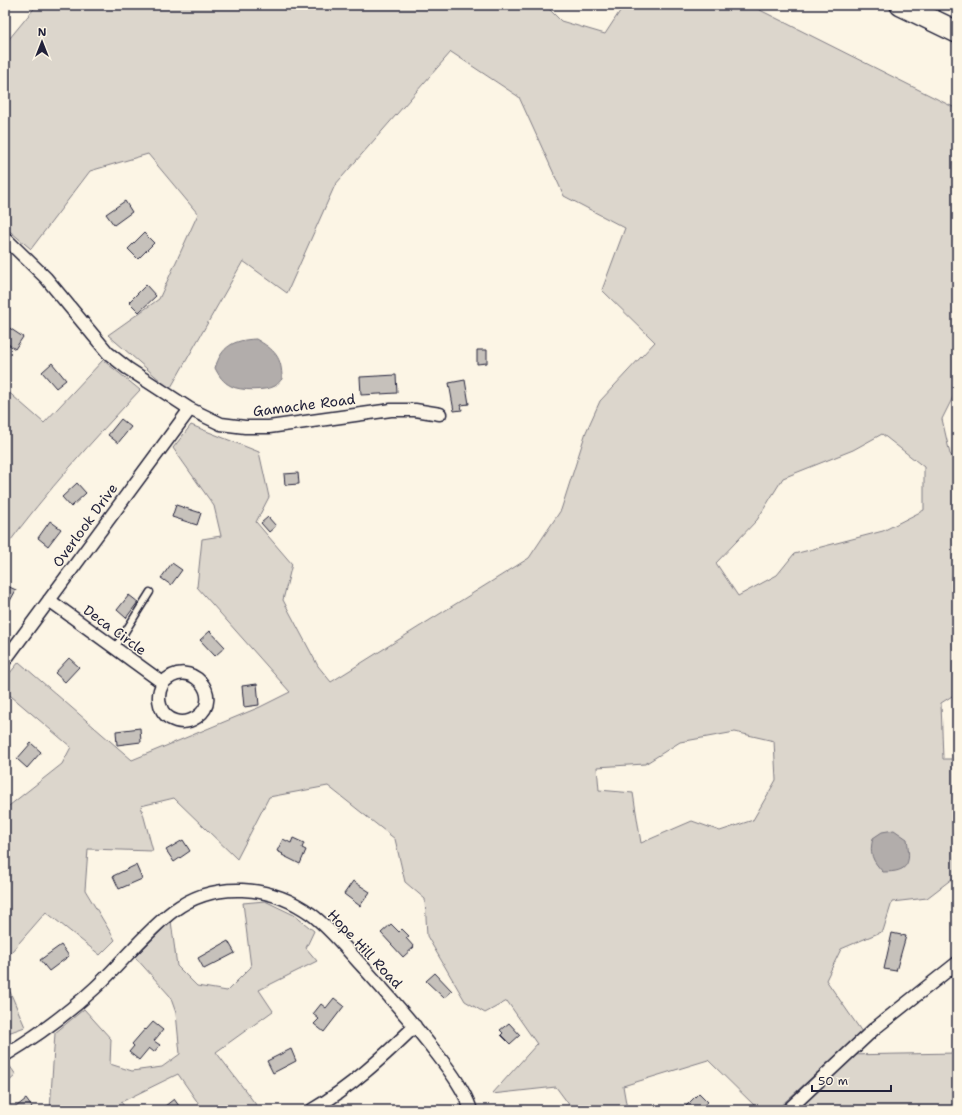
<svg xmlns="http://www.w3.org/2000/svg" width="962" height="1115" font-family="'Shantell Sans',sans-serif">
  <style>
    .green { fill: #dcd6cc; stroke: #7f7c84; fill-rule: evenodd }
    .water { fill: #b2adab; stroke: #78757e }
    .building { fill: #c6c1bb; stroke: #22223b }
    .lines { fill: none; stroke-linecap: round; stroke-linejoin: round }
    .service-casing { stroke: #22223b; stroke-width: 9 }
    .minor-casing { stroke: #22223b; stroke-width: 15 }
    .motorway-casing { stroke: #22223b; stroke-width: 24 }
    .service { stroke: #fcf5e5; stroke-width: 6 }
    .minor { stroke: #fcf5e5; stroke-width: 12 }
    .motorway { stroke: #fcf5e5; stroke-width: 21 }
    .labels { text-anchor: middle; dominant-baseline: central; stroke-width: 3; stroke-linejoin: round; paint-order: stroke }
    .street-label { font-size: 14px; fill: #22223b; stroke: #fcf5e5 }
  </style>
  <rect width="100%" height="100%" fill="#fcf5e5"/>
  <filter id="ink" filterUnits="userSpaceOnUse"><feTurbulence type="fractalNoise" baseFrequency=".025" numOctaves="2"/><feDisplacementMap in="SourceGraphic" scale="8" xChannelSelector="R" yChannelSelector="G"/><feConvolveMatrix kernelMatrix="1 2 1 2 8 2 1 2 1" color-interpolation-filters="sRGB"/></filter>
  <g filter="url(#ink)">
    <path class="green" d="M37 5H545L561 21 605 34 624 5H750L957 109V389L942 419 950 454 957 462V693L941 703 943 759H957V875L927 898 892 902 883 931 841 949 826 980 862 1032 776 1110H759L708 1060 623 1086 627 1109 630 1110H573L556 1087 492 1094 537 1044 507 1001 485 1013 465 1001 427 936 425 899 405 882 395 839 328 786 269 797 237 859 174 798 141 806 153 851 88 849 85 890 115 940 100 955 46 912 5 959V886L8 881 5 879V809L62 764 71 747 5 691V679L19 662 132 760 260 707 290 692 197 587 202 539 221 536 214 506 173 448 191 425 259 452 269 497 256 522 292 564 283 600 318 666 331 682 529 558 561 510 586 432 600 401 655 342 602 290 625 228 564 196 519 97 451 52 335 185 287 293 243 261 170 389 108 335 159 299 198 214 148 154 90 171 31 249 5 227V44ZM882 434 924 467V510L883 531 794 554 777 575 738 596 716 563 757 520 783 478 853 450ZM735 732 774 741 776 780 753 820 720 831 692 821 641 843 633 793 599 790 597 767 645 764 680 742Z
      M103 360 140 390C92 441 46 492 5 548V389L44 423Z
      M265 901 294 915 314 931 306 948 317 961 259 990 273 1011 216 1052 260 1110H203L178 1074 121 1102 127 1110H50L55 1033 84 1009 111 1039 110 1064 132 1071 162 1067 180 1054 176 1013 170 996 135 957 171 921 177 966 197 986 227 991 251 967 243 903Z
      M5 980 25 1027 5 1034Z
      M957 1053V1110H788L845 1055Z
      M9 1065 16 1075 5 1085V1067Z"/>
    <path class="water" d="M256 339C275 350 282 357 282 379 280 381 278 384 275 386 267 391 239 391 231 386 223 382 219 376 215 368 222 346 233 340 256 339Z
      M894 830 907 839C911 864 909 872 883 872 872 860 869 854 873 838L882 832Z"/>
    <path class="building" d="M125 201 132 212 114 225 106 214Z
      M144 233 154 243 138 259 128 249Z
      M146 285 156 296 139 312 129 302Z
      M5 325 23 337 15 349 5 342Z
      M477 350H487V363L477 364Z
      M52 363 66 380 56 388 42 372Z
      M396 375 397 393 361 395 360 377Z
      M465 380 469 404 461 405 462 410 454 411 449 383Z
      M121 419 131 427 118 443 108 435Z
      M298 473 299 484 285 485 284 474Z
      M77 483 86 493 71 507 62 497Z
      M176 505 201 513 197 525 172 517Z
      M268 517 276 526 269 532 261 523Z
      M50 521 61 529 48 546 38 538Z
      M172 563 182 570 171 585 161 578Z
      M5 585 16 590 5 610Z
      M129 595 138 602 126 618 117 610Z
      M210 631 225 647 215 656 200 640Z
      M69 658 79 667 65 682 55 673Z
      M257 684 259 705 244 707 242 686Z
      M140 728 141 742 117 745 116 731Z
      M31 743 41 752 27 768 17 759Z
      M293 838 304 843 302 848 306 850 300 864 282 855 283 854 277 851 283 839 291 843Z
      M183 840 190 851 174 862 166 850Z
      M136 865 142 879 119 889 113 876Z
      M353 881 370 892 360 906 344 894Z
      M391 924 399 932 402 929 409 936 406 938 414 947 403 957 381 933Z
      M892 933 906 936 896 971 884 969Z
      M228 941 235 953 204 969 198 958Z
      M61 945 69 956 49 971 40 960Z
      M435 973 452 991 444 998 426 981Z
      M334 998 344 1006 324 1032 314 1024 319 1019 313 1014 321 1004 326 1008Z
      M153 1022 163 1030 154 1041 160 1045 154 1052 149 1048 139 1060 129 1052 134 1046 132 1044 145 1029 146 1030Z
      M509 1023 520 1035 510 1044 501 1035 503 1033 500 1030Z
      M291 1049 296 1061 273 1073 267 1061Z
      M699 1093 708 1102 699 1110H682Z
      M26 1099 34 1110H12Z
      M174 1099 182 1110H160Z"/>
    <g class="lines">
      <defs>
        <path id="service" d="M115 648 150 592"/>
        <path id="minor" d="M5 238 46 278 108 353 127 368 190 409 221 424 245 427H269L391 410H415L440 414
          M49 600 163 683C155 697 159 716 176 721 183 723 191 721 197 717 225 698 190 654 163 683
          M5 660 190 409
          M5 1055C37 1036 68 1013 95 988 122 963 144 933 173 911 214 880 271 885 311 914 331 929 347 950 364 968 389 996 414 1024 437 1054 450 1071 464 1089 471 1110
          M312 1110C351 1087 383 1057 415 1026
          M788 1110 874 1029 957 963"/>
        <path id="motorway" d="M901 5 957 32"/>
      </defs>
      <use href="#service" class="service-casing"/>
      <use href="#minor" class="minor-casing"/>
      <use href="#motorway" class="motorway-casing"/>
      <use href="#service" class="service"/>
      <use href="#minor" class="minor"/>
      <use href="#motorway" class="motorway"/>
    </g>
  </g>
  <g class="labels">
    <g class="street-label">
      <text transform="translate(304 405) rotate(-7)">Gamache Road</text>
      <text transform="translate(85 525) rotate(-54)">Overlook Drive</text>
      <text transform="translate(115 630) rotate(36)">Deca Circle</text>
      <text transform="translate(365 949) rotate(47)">Hope Hill Road</text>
    </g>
  </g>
  <rect width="962" height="1115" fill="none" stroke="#fcf5e5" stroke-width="20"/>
  <rect x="10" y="10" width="942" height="1095" fill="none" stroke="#22223b" stroke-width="1.5" filter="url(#ink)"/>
  <g transform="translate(42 42)" stroke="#fcf5e5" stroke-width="3" paint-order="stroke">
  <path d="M0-3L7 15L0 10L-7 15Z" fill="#22223b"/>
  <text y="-6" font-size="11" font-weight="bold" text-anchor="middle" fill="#22223b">N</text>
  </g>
  <path d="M812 1085v6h79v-6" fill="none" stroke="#22223b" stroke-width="2"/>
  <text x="818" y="1085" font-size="12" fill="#22223b" stroke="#fcf5e5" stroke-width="3" paint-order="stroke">50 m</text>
</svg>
